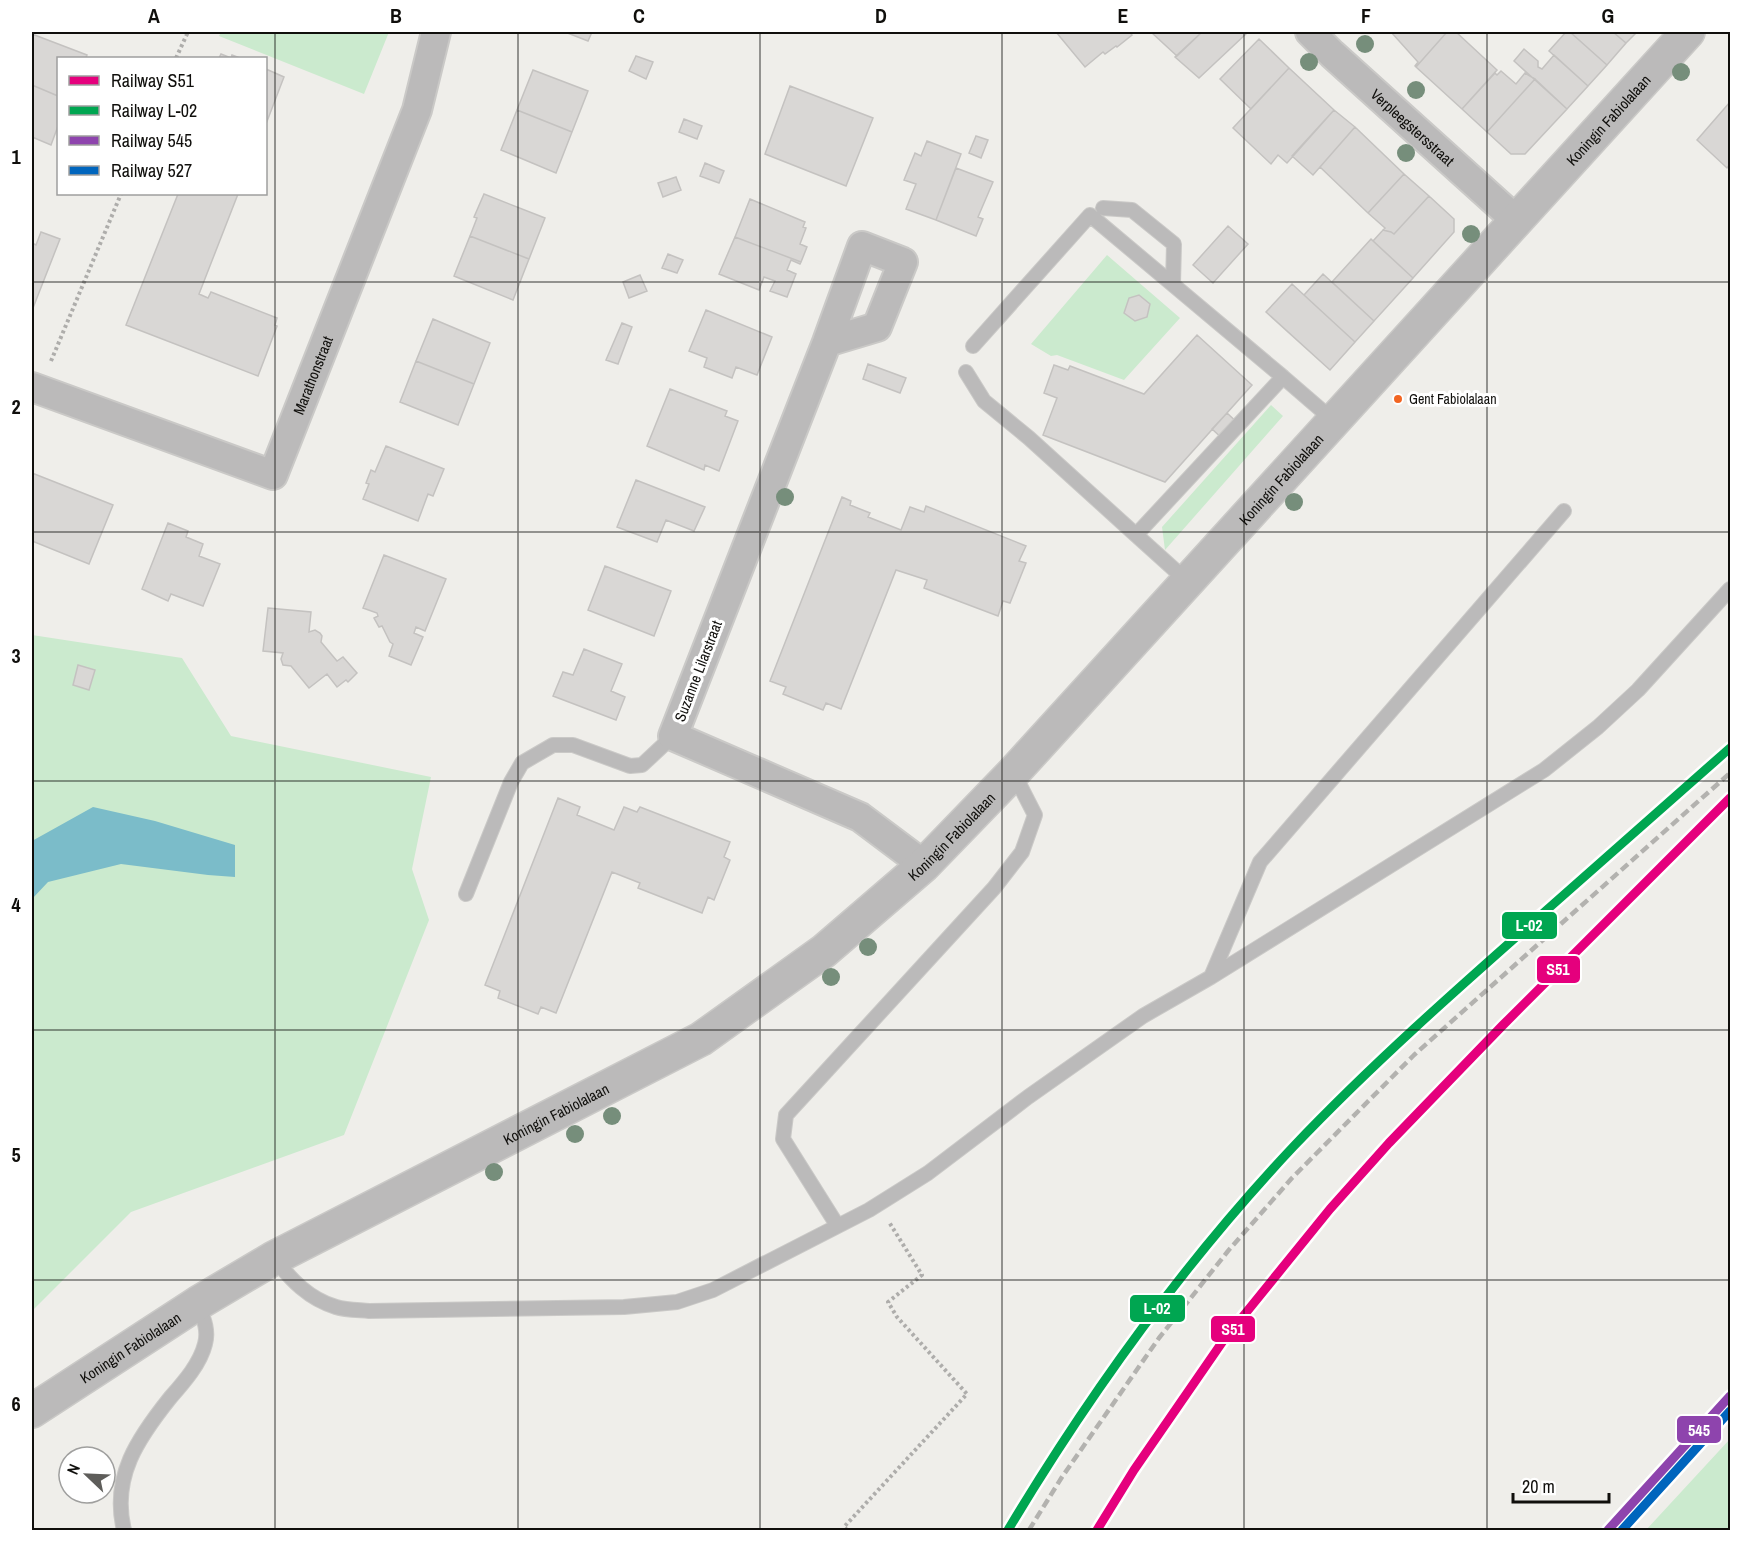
<svg xmlns="http://www.w3.org/2000/svg" width="1762" height="1562" font-family="'Archivo Narrow',sans-serif">
  <style>
    .green { fill: #cbeace }
    .water { fill: #7bbcc9 }
    .building { fill: #d9d7d5; stroke: #c4c2c0; stroke-width: 1.5 }
    .lines { fill: none; stroke-linecap: round; stroke-linejoin: round }
    .service-casing { stroke: #cac9c7; stroke-width: 16 }
    .minor-casing { stroke: #cac9c7; stroke-width: 32 }
    .tertiary-casing { stroke: #cac9c7; stroke-width: 36 }
    .path { stroke: #aeadab; stroke-width: 4; stroke-dasharray: 3 3; stroke-linecap: butt }
    .service { stroke: #bbbaba; stroke-width: 14 }
    .minor { stroke: #bbbaba; stroke-width: 28 }
    .tertiary { stroke: #bbbaba; stroke-width: 33 }
    .rail { stroke: #b3b2af; stroke-width: 4.5; stroke-dasharray: 9 4.5; stroke-linecap: butt }
    .rail-1-casing { stroke: #fff; stroke-width: 14 }
    .rail-2-casing { stroke: #fff; stroke-width: 14 }
    .rail-3-casing { stroke: #fff; stroke-width: 14 }
    .rail-4-casing { stroke: #fff; stroke-width: 14 }
    .rail-1 { stroke: #e5007d; stroke-width: 9 }
    .rail-2 { stroke: #00a651; stroke-width: 9 }
    .rail-3 { stroke: #8e44ad; stroke-width: 9 }
    .rail-4 { stroke: #0065bd; stroke-width: 9 }
    .tree { fill: #768e7b }
    .grid { fill: none; stroke: #100f0c; stroke-width: 1.5; stroke-opacity: 0.55 }
    .bus-dot { fill: #f26522; stroke: #fff; stroke-width: 2 }
    .labels { text-anchor: middle; dominant-baseline: central; stroke-width: 6; stroke-linejoin: round; paint-order: stroke }
    .bus-label { font-size: 14px; fill: #100f0c; stroke: #fff; text-anchor: start }
    .street-label { font-size: 15px; fill: #100f0c; stroke: #fff }
    .line-badge { stroke: #fff; stroke-width: 2 }
    .badge-label { font-size: 16px; text-anchor: middle; font-weight: bold; fill: #fff }
    .neatline { fill: none; stroke: #100f0c; stroke-width: 2 }
    .grid-label { font-size: 20px; text-anchor: middle; font-weight: bold; fill: #100f0c }
  </style>
  <rect width="100%" height="100%" fill="#efeeea"/>
  <path class="green" d="M221 32H389L364 94 219 36Z
    M1107 255 1180 318 1124 380 1057 355 1051 356 1031 344Z
    M1271 405 1283 416 1165 550 1162 527Z
    M32 635 182 658 231 736 431 777 412 869 429 920 344 1135 131 1212 32 1311Z
    M1730 1439V1530H1646Z"/>
  <path class="water" d="M93 807 155 821 235 845V877L208 875 121 864 48 882 32 899V841Z"/>
  <path class="building" d="M565 32H592L588 41Z
    M1056 32H1130L1132 35 1117 47 1116 46 1105 54 1103 52 1085 67Z
    M1151 32H1202L1177 56Z
    M1202 32H1248L1199 78 1175 57Z
    M1391 32H1447L1416 67 1415 66 1418 62Z
    M1447 32H1456L1497 70 1462 109 1416 67Z
    M1566 32H1570L1607 65 1588 86 1549 51Z
    M1570 32H1613L1626 43 1607 65Z
    M1613 32H1637L1626 43Z
    M32 34 87 55 86 58H58V96L32 85Z
    M1259 39 1289 68 1251 109 1220 79Z
    M1524 49 1538 61V67L1542 69 1554 55 1588 86 1567 109 1514 61Z
    M221 54 231 58 232 55 240 58H219Z
    M636 56 653 62 646 79 629 71Z
    M1289 68 1334 110 1287 163 1278 155 1271 164 1233 128Z
    M266 69 284 77 266 124Z
    M533 70 588 91 572 132 517 110Z
    M1501 71 1516 84 1525 73 1535 79 1487 132 1462 109 1495 73 1497 75Z
    M1535 79 1567 109 1525 154H1511L1487 132Z
    M32 85 58 96V126L51 145 32 137Z
    M790 86 873 118 846 186 765 154Z
    M1730 102V164L1727 168 1697 140Z
    M517 110 572 132 556 173 501 150Z
    M1334 110 1355 127 1313 175 1292 156Z
    M684 119 702 126 697 139 679 132Z
    M1355 127 1404 174 1368 213 1320 167Z
    M976 136 988 140 981 158 969 153Z
    M927 141 961 154 936 220 906 209 916 184 904 180 915 153 921 156Z
    M705 163 724 171 719 183 700 176Z
    M956 168 993 182 978 217 983 219 976 236 936 220Z
    M1404 174 1429 196 1394 234 1391 232 1383 230 1385 228 1368 213Z
    M676 177 681 190 663 197 658 183Z
    M178 194H238L199 294 208 298 211 292 277 318 275 325 277 326 258 376 126 325Z
    M484 194 545 218 529 259 470 236 477 218 474 217Z
    M1429 196 1454 219V232L1413 278 1373 241 1383 230 1391 232 1394 234Z
    M750 199 805 222 803 227 806 228 800 244 807 247 801 262 735 237Z
    M1228 226 1248 244 1213 283 1193 265Z
    M41 232 60 239 33 308 32 243 36 245Z
    M470 236 529 259 513 300 454 276Z
    M735 237 801 262 800 264 791 260 787 270 796 274 787 297 770 291 775 281 764 277 759 290 719 274Z
    M1371 239 1413 278 1374 321 1332 282Z
    M668 254 683 260 677 273 662 268Z
    M1323 274 1374 321 1355 342 1304 295Z
    M640 275 647 291 629 298 623 282Z
    M1292 284 1355 342 1330 370 1266 312Z
    M1139 295 1150 304 1147 317 1135 321 1124 313 1129 298Z
    M706 310 772 337 757 375 736 367 732 378 704 367 707 358 689 351Z
    M433 319 490 343 474 384 416 361Z
    M622 323 632 327 618 364 606 360Z
    M1197 335 1252 385 1165 482 1043 435 1057 398 1044 393 1054 365 1068 370 1070 366 1144 394Z
    M416 361 474 384 458 425 400 402Z
    M868 364 906 378 900 393 863 379Z
    M670 389 727 411 725 416 738 421 719 471 705 465 704 470 647 446Z
    M1227 413 1240 425 1225 441 1212 429Z
    M386 446 444 469 433 496 428 494 418 521 363 499 369 484 366 483 371 470 375 472Z
    M32 473 113 505 89 564 32 541Z
    M636 480 705 507 694 531 666 520 657 542 617 527Z
    M842 497 851 501 850 505 870 513 868 517 901 530 910 507 924 512 926 506 1026 546 1019 561 1026 563 1010 603 1003 601 998 616 924 588 927 580 896 570 841 709 826 703 823 710 783 694 786 687 770 681Z
    M168 523 188 531 186 537 203 544 199 556 220 564 203 606 171 594 168 601 142 589Z
    M384 555 446 579 425 631 416 627 414 633 423 637 411 665 389 656 393 644 390 642 382 626 379 627 374 618 378 616 377 613 363 608Z
    M605 566 671 591 654 636 588 610Z
    M268 608 311 612 309 632 315 630 320 633 322 636 321 642 337 661 343 657 357 673 348 682 346 680 337 687 327 674 309 688 291 666 283 665 281 659 283 653 263 651Z
    M584 649 622 664 611 691 625 697 616 720 553 696 563 672 573 675Z
    M78 665 95 670 89 690 73 685Z
    M558 798 580 807 577 815 614 830 624 807 637 812 640 807 730 842 724 857 730 860 714 900 708 897 702 913 638 888 640 883 612 872 556 1013 541 1007 538 1014 498 998 500 991 485 985Z"/>
  <g class="lines">
    <defs>
      <path id="service" d="M1103 208 1132 210 1174 244 1173 284
        M973 346 1090 215 1283 377
        M966 372 984 401 1029 438 1136 535
        M1187 581 1136 535 1283 377 1334 421
        M466 894 511 782 522 763 553 745H573L630 766 642 765 673 736
        M1211 977 1260 862 1564 511
        M837 1225 783 1139 786 1115 994 888 1022 852 1035 815 1014 774
        M274 1258C291 1280 309 1299 336 1307 346 1310 359 1310 369 1311L624 1307 677 1302 713 1290 869 1210 928 1173 1028 1097 1143 1016 1211 977 1544 770 1598 727 1638 690 1730 589
        M124 1530C111 1477 138 1438 170 1398 184 1382 200 1364 205 1344 209 1330 203 1317 198 1304"/>
      <g id="minor">
        <path id="s1" d="M1310 32 1332 54 1517 221"/>
        <path d="M827 342 877 327 903 262 862 246 827 342 673 736 860 817 924 865"/>
        <path id="s2" d="M32 387 273 475 417 110 436 32"/>
      </g>
      <g id="tertiary">
        <path id="s3" d="M32 1411 198 1303 274 1258 701 1039 824 951 924 865 1013 773 1688 32"/>
      </g>
    </defs>
    <use href="#service" class="service-casing"/>
    <use href="#minor" class="minor-casing"/>
    <use href="#tertiary" class="tertiary-casing"/>
    <path class="path" d="M176 58 188 32
      M51 361 121 194
      M847 1530 844 1527 967 1394 897 1317 888 1302 922 1275 889 1222"/>
    <use href="#service" class="service"/>
    <use href="#minor" class="minor"/>
    <use href="#tertiary" class="tertiary"/>
    <path class="rail" d="M1029 1530 1062 1477 1159 1338 1228 1251 1292 1178 1414 1055 1730 773"/>
    <defs>
      <path id="rail-1" d="M1097 1530 1134 1470 1223 1341 1330 1209 1389 1143 1503 1025 1730 798"/>
      <path id="rail-2" d="M1008 1530C1090 1393 1184 1263 1293 1147 1371 1065 1456 990 1541 915 1604 860 1667 804 1730 748"/>
      <path id="rail-3" d="M1608 1530 1730 1396"/>
      <path id="rail-4" d="M1622 1530 1730 1411"/>
    </defs>
    <use href="#rail-1" class="rail-1-casing"/>
    <use href="#rail-2" class="rail-2-casing"/>
    <use href="#rail-3" class="rail-3-casing"/>
    <use href="#rail-4" class="rail-4-casing"/>
    <use href="#rail-1" class="rail-1"/>
    <use href="#rail-2" class="rail-2"/>
    <use href="#rail-3" class="rail-3"/>
    <use href="#rail-4" class="rail-4"/>
  </g>
  <g class="tree">
    <circle cx="1365" cy="44" r="9"/>
    <circle cx="1309" cy="62" r="9"/>
    <circle cx="1681" cy="72" r="9"/>
    <circle cx="1416" cy="90" r="9"/>
    <circle cx="1406" cy="153" r="9"/>
    <circle cx="1471" cy="234" r="9"/>
    <circle cx="785" cy="497" r="9"/>
    <circle cx="1294" cy="502" r="9"/>
    <circle cx="868" cy="947" r="9"/>
    <circle cx="831" cy="977" r="9"/>
    <circle cx="612" cy="1116" r="9"/>
    <circle cx="575" cy="1134" r="9"/>
    <circle cx="494" cy="1172" r="9"/>
  </g>
  <path class="grid" d="M275 32V1530M518 32V1530M760 32V1530M1002 32V1530M1244 32V1530M1487 32V1530M32 282H1730M32 532H1730M32 781H1730M32 1030H1730M32 1280H1730"/>
  <circle class="bus-dot" cx="1398" cy="399" r="5"/>
  <g class="labels">
    <g class="bus-label">
      <text x="1409" y="399">Gent Fabiolalaan</text>
    </g>
    <g class="street-label">
      <text stroke="none"><textPath href="#s3" startOffset="2061">Koningin Fabiolalaan</textPath></text>
      <text stroke="none"><textPath href="#s1" startOffset="140">Verpleegstersstraat</textPath></text>
      <text stroke="none"><textPath href="#s2" startOffset="364">Marathonstraat</textPath></text>
      <text stroke="none"><textPath href="#s3" startOffset="1575">Koningin Fabiolalaan</textPath></text>
      <text transform="translate(698 671) rotate(-69)">Suzanne Lilarstraat</text>
      <text stroke="none"><textPath href="#s3" startOffset="1089">Koningin Fabiolalaan</textPath></text>
      <text stroke="none"><textPath href="#s3" startOffset="603">Koningin Fabiolalaan</textPath></text>
      <text stroke="none"><textPath href="#s3" startOffset="117">Koningin Fabiolalaan</textPath></text>
    </g>
  </g>
  <g class="line-badge">
    <rect x="1501" y="911" width="57" height="29" rx="6" fill="#00a651"/>
    <rect x="1536" y="955" width="45" height="29" rx="6" fill="#e5007d"/>
    <rect x="1129" y="1294" width="57" height="29" rx="6" fill="#00a651"/>
    <rect x="1210" y="1315" width="46" height="28" rx="6" fill="#e5007d"/>
    <rect x="1676" y="1415" width="46" height="29" rx="6" fill="#8e44ad"/>
  </g>
  <g class="badge-label">
    <text x="1529" y="931">L-02</text>
    <text x="1558" y="975">S51</text>
    <text x="1157" y="1314">L-02</text>
    <text x="1233" y="1335">S51</text>
    <text x="1699" y="1436">545</text>
  </g>
  <rect width="1762" height="1562" fill="none" stroke="#ffffff" stroke-width="66"/>
  <rect x="57" y="57" width="210" height="138" fill="#ffffff" stroke="#9f9f9e" stroke-width="1.5"/>
  <rect x="69" y="76" width="30" height="9" fill="#e5007d" stroke="#9f9f9e" stroke-width="1.5"/>
  <text x="111" y="87" font-size="18" fill="#100f0c">Railway S51</text>
  <rect x="69" y="106" width="30" height="9" fill="#00a651" stroke="#9f9f9e" stroke-width="1.5"/>
  <text x="111" y="117" font-size="18" fill="#100f0c">Railway L-02</text>
  <rect x="69" y="136" width="30" height="9" fill="#8e44ad" stroke="#9f9f9e" stroke-width="1.5"/>
  <text x="111" y="147" font-size="18" fill="#100f0c">Railway 545</text>
  <rect x="69" y="166" width="30" height="9" fill="#0065bd" stroke="#9f9f9e" stroke-width="1.5"/>
  <text x="111" y="177" font-size="18" fill="#100f0c">Railway 527</text>
  <g transform="translate(87 1475) rotate(293)"><circle r="28" fill="#ffffff" stroke="#9f9f9e" stroke-width="1.5"/>
  <path d="M0-4.5L10 22L0 15L-10 22Z" fill="#5e5d5a"/>
  <text y="-9" font-size="16" font-weight="bold" text-anchor="middle" fill="#100f0c">N</text>
  </g>
  <path d="M1513 1493v9h96v-9" fill="none" stroke="#100f0c" stroke-width="3"/>
  <text x="1522" y="1493" font-size="18" fill="#100f0c" stroke="#ffffff" stroke-width="4.5" paint-order="stroke">20 m</text>
  <rect x="33" y="33" width="1696" height="1496" class="neatline"/>
  <g class="grid-label">
    <text x="154" y="23">A</text>
    <text x="396" y="23">B</text>
    <text x="639" y="23">C</text>
    <text x="881" y="23">D</text>
    <text x="1123" y="23">E</text>
    <text x="1366" y="23">F</text>
    <text x="1608" y="23">G</text>
    <text x="16" y="164">1</text>
    <text x="16" y="414">2</text>
    <text x="16" y="663">3</text>
    <text x="16" y="912">4</text>
    <text x="16" y="1162">5</text>
    <text x="16" y="1411">6</text>
  </g>
</svg>
